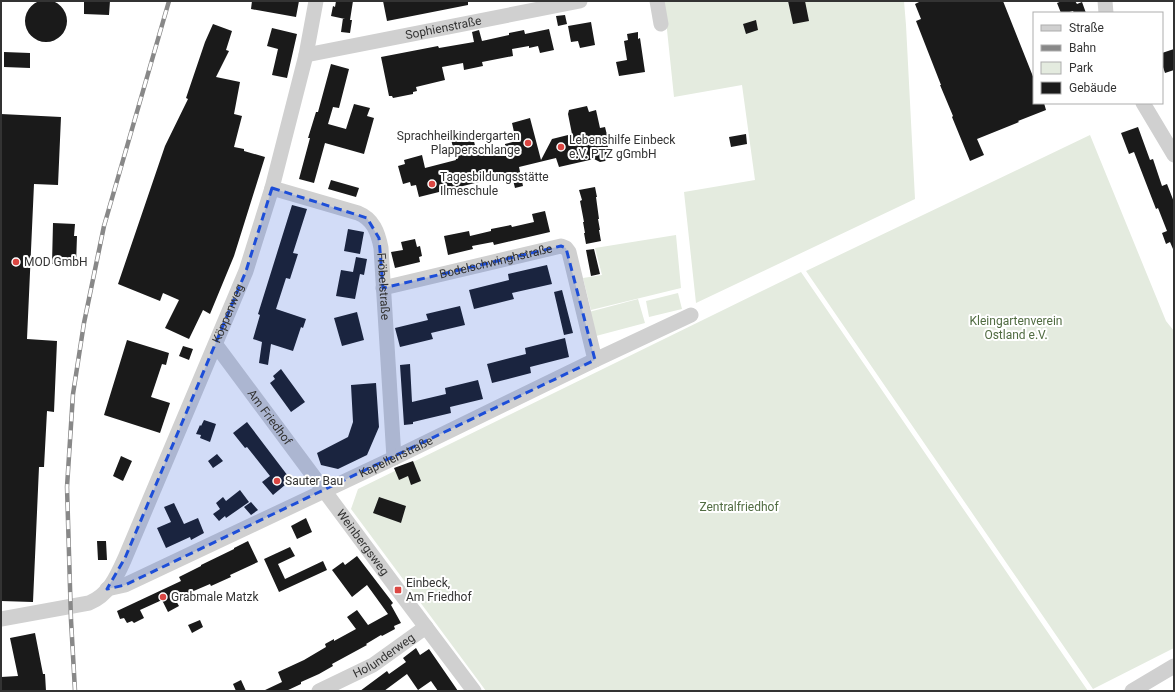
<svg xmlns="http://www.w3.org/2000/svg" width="1175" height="692" font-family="Roboto,sans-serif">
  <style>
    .green { fill: #e4ebdf }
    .building { fill: #1a1a1a }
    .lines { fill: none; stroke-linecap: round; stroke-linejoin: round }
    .minor { stroke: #d0d0d0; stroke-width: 15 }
    .rail-casing { stroke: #888; stroke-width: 4.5 }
    .rail { stroke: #fff; stroke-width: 3; stroke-dasharray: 9; stroke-linecap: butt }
    .marked { fill: #1d4ed8; fill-opacity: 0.2; stroke: #1d4ed8; stroke-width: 3; stroke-dasharray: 8 5; stroke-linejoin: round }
    .poi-dot { fill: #db4743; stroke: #fff; stroke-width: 1.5 }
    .labels { text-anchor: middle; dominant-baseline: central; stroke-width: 4; stroke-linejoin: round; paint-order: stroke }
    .street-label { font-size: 12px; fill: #333; stroke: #fff }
    .poi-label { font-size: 12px; fill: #333; stroke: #fff; text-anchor: start }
    .park-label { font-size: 12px; fill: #516c42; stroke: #fff }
  </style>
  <rect width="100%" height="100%" fill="#fff"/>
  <path class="green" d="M664 1H904L906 25 915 199 696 303 684 192 755 180 742 85 674 97Z
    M1090 135 1166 321 1174 331V648L1093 689 806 271Z
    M676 235 681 288 591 310 583 278 602 275 595 248Z
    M801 272 1088 691H486L351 509 358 489Z
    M678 293 682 309 649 317 646 301Z
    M638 299 645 323 596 336 589 312Z"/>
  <path class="building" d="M25 21a21 21 0 1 1 42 0a21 21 0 1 1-42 0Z
    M84 1H110L109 15 84 14Z
    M252 1H299L296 17 251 9Z
    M336 1H353L350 20H352L350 33 341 32 343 18 345 19 331 16 333 6 335 7Z
    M383 1H468V5L387 21Z
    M788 1H805L809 21 793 24Z
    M921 1H1003L1034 79V103H1044L1046 110 1018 121 1019 122 977 139 984 155 970 161 952 117 953 116 940 85H941L916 21 921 19 915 4Z
    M1062 1H1075L1077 4 1082 2 1086 13H1074L1073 11 1066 13H1061L1057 3Z
    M565 15 567 24 558 26 556 16Z
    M756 20 758 30 746 34 743 24Z
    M591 22 595 45 580 48 578 41 571 42 568 26Z
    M213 24 232 31 226 50 229 51 216 77 240 82 234 114 242 116 234 147 244 149V151L265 157 234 256 210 314 203 310 189 339 165 328 179 300 163 293 160 301 118 284 165 146 188 99 186 98 205 42Z
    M272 28 297 34 287 78 272 75 278 49 267 46Z
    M549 29 554 50 540 53 538 46 529 48V46L512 49 513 56 482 62 483 66 464 70 463 63 442 67 445 80 416 87 417 91 413 92V94L393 98 392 96H389L381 57 438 46 439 48 474 42 472 32 479 30 482 41 509 35V33L524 30 525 34Z
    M638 32V39L640 38 645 72 619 76 616 62 627 60 624 41 628 40 627 34Z
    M1174 49V70L1165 73 1162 64V53Z
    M4 52 30 53V68L4 67Z
    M331 64 349 69 339 108 333 107 328 124 346 129 354 104 370 108 367 116 374 118 364 154 325 143 314 183 299 179 310 138H308L316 112H318Z
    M587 106 589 112 596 110 600 128 605 127 608 139H606L610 155 605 161 600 162 594 159 559 167 556 158 519 167 523 186 515 188 511 172 490 177 491 179 419 197 416 185 411 186 410 182 403 184 398 166 405 164 404 160 422 155 425 168 456 160 450 135 464 131 466 138 473 137 477 154 505 147V144L516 141 512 123 530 118 541 160 552 139 572 134 568 114 569 110Z
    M1 114 61 117 58 185 34 184 27 339 57 341 54 412 47 411 44 467H39L33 602 1 601Z
    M1138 127 1150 160 1153 159 1162 186 1167 184 1174 202V249H1173L1170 242 1166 244 1162 233 1167 231 1158 208 1156 209 1134 152 1129 154 1121 133Z
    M746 134 747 144 731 147 729 137Z
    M331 180 359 188 356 197 328 189Z
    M595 187 597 197H596L599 219H598L600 230H599L601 241 586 244 584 233H585L583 222H584L580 201 582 200 579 190Z
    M292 205 307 209 293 253 298 254 290 279 286 278 276 309 306 319 303 328 301 327 293 351 271 344 268 365 259 363 262 342 253 339 260 315 258 314Z
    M545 211 550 232 494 245 493 242 472 246 473 249 448 255 444 236 469 231 470 236 491 231V229L511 225 512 227 534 222 532 214Z
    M53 223 75 224 74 236H77L76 265 52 264Z
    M348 229 364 232 360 254 344 251Z
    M415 239 417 247 420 246 422 256 419 257 420 262 395 268 391 252 403 250 401 242Z
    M594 249 600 274 591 276 586 250Z
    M356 257 367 259 364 275 360 274 355 299 336 296 341 270 353 272Z
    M547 265 552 284 512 293 514 299 474 309 469 290 509 280 508 274Z
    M562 290 573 333 564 335 554 292Z
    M460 306 465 325 431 333 433 339 400 347 395 328 428 320 426 314Z
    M357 312 364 340 342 346 334 318Z
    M565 338 569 357 530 367 531 373 492 383 487 364 526 354 525 348Z
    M127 340 169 353 166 365 162 364 151 397 170 403 160 433 104 415Z
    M183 346 193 349 189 360 179 356Z
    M410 364 412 402 446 394 445 388 478 380 483 399 450 407 451 413 413 422V424L404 425 400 365Z
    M281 369 305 402 291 412 270 383 275 379 273 376Z
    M376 383 379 427 367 455 338 469 321 465 317 453 348 437 353 422 351 385Z
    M204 420 216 424 210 442 200 438 201 435 196 434 200 425 201 426Z
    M247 422 291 480 273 495 262 482 270 476 247 447 245 448 233 433Z
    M217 454 223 461 213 468 208 461Z
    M121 456 132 461 123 481 113 476Z
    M413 461 421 481 411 485 408 476 399 480 394 468Z
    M240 490 249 502 226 518 225 516 219 521 213 514 220 509 216 503 223 497 226 501Z
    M379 497 406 506 401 523 373 513Z
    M251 502 258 510 251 515 244 507Z
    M174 503 184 524 198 518 204 533 191 540 190 537 166 548 157 528 171 522 164 507Z
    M306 518 312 532 297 539 291 526Z
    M97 541H106L107 560H98Z
    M248 541 258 562 230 575 231 577 211 586 210 584 175 599 179 606 168 612 162 600 140 610 144 618 134 623 132 621 127 623 124 618 120 619 117 611 181 581 179 577 201 566V565L234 549V548Z
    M290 547 295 556 278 564 285 579 323 561 327 570 279 592 264 559Z
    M357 556 393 603 391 605 401 623 394 626 395 629 382 636 381 635 366 644 367 645 332 664 333 666 319 674 301 682V684L286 691H263L282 682 278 672 304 660 326 647 325 644 334 639V641L356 629 347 617 357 610 368 625 388 614 367 585 352 597 332 570 343 562 345 565Z
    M200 620 203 627 192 633 188 625Z
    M35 633 43 674H45L46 691H1V677L18 676 10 638Z
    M416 648 420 655 429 649 458 691H438L431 681 418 690 407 674 384 691H360L387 671 389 674 406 662 403 658Z
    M241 680 246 691H236L233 684Z"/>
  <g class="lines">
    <g class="minor">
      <path d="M657 1 661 24"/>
      <path d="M1105 1 1106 13"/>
      <path id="s1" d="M306 55 580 1"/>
      <path d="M1143 103 1174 155"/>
      <path id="s2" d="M272 188 358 213C373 219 378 232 381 248L394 458"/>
      <path id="s3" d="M383 288 561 246 566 248 569 252 595 360"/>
      <path id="s4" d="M216 345 398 590 474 691"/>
      <path id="s5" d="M107 589 125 585 394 458 595 360 691 315"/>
      <path id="s6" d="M1 619 89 603C109 595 117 576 125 558L246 271 272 188 306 55 316 1"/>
      <path id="s7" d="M319 691 373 665 426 627"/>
      <path d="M1132 691 1174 666"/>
    </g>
    <defs>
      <path id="rail" d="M75 691 71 620 67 487 73 394 84 323 104 226 169 1"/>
    </defs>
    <use href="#rail" class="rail-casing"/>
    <use href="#rail" class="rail"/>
  </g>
  <path class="marked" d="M272 188 367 218 379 238 383 288 561 246 566 248 595 360 125 585 107 589 125 558 246 271Z"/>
  <g class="poi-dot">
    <circle cx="528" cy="143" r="4"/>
    <circle cx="561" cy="147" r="4"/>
    <circle cx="432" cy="184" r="4"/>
    <circle cx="16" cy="262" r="4"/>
    <circle cx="277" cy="481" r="4"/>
    <rect x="394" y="586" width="8" height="8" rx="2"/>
    <circle cx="163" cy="597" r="4"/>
  </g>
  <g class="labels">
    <g class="street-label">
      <text stroke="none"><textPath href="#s1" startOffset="140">Sophienstraße</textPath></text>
      <text stroke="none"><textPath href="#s3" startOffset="116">Bodelschwinghstraße</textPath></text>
      <text stroke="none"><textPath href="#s2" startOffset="172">Fröbelstraße</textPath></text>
      <text stroke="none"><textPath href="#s6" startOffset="414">Köppenweg</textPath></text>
      <text stroke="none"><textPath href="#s4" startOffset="90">Am Friedhof</textPath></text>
      <text stroke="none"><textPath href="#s5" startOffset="318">Kapellenstraße</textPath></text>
      <text stroke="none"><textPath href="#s4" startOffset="246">Weinbergsweg</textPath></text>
      <text stroke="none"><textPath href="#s7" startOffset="74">Holunderweg</textPath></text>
    </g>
    <g class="poi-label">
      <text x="520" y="136" text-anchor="end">Sprachheilkindergarten<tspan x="520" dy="14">Plapperschlange</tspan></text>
      <text x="569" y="140">Lebenshilfe Einbeck<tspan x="569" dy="14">e.V. PTZ gGmbH</tspan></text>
      <text x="440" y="177">Tagesbildungsstätte<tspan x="440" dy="14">Ilmeschule</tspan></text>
      <text x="24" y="262">MOD GmbH</text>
      <text x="285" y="481">Sauter Bau</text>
      <text x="406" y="583">Einbeck,<tspan x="406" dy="14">Am Friedhof</tspan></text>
      <text x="171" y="597">Grabmale Matzk</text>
    </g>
    <g class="park-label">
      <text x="1016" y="321">Kleingartenverein<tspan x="1016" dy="14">Ostland e.V.</tspan></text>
      <text x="739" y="507">Zentralfriedhof</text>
    </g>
  </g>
  <rect width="1175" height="692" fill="none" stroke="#333333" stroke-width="4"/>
  <rect x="1033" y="12" width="130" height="92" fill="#ffffff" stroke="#adadad"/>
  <rect x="1041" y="25" width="20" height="6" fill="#d0d0d0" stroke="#adadad"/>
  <text x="1069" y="32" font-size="12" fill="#333333">Straße</text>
  <rect x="1041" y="45" width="20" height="6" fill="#888888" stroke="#adadad"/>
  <text x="1069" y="52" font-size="12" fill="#333333">Bahn</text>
  <rect x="1041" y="62" width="20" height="12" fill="#e4ebdf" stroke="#adadad"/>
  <text x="1069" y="72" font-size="12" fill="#333333">Park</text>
  <rect x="1041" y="82" width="20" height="12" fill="#1a1a1a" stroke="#adadad"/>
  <text x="1069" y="92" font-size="12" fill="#333333">Gebäude</text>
</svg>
